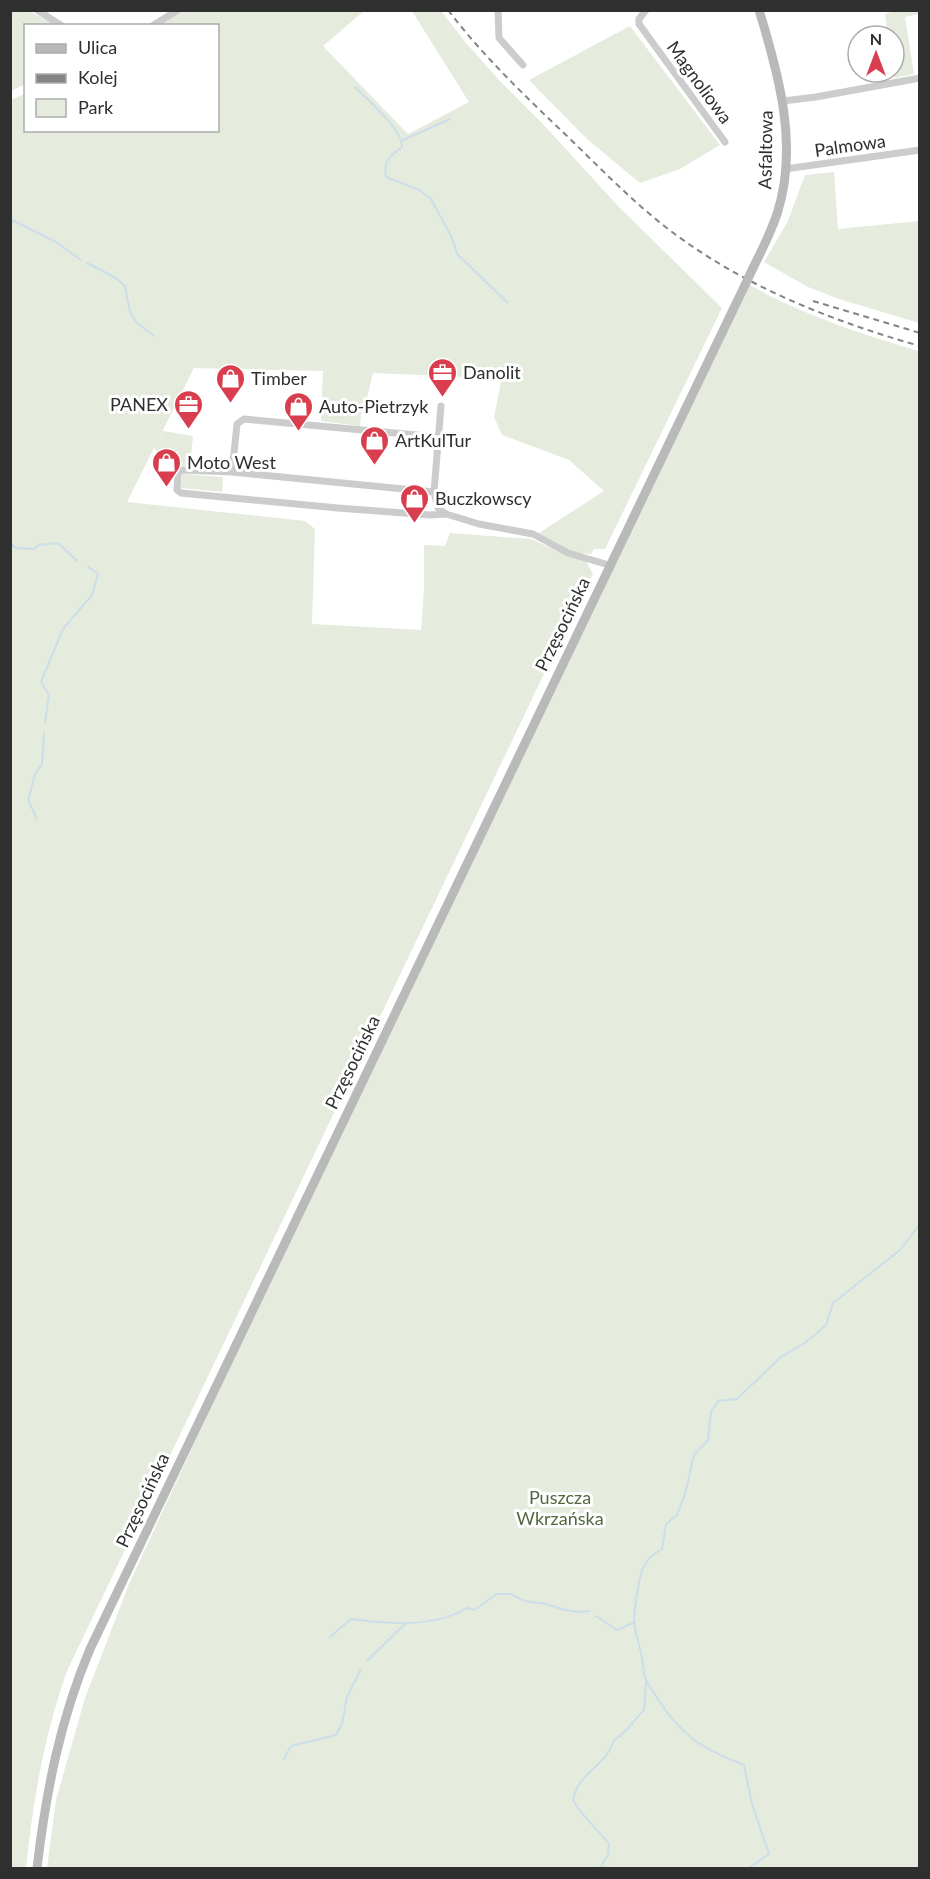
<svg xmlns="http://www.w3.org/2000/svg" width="930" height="1879" font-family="Lato,sans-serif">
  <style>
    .green { fill: #e5ebdd }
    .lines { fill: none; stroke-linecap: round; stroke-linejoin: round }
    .stream { stroke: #cbdee9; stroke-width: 2 }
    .street { stroke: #ccc; stroke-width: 7 }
    .secondary { stroke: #b9b9b9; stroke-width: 9 }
    .rail { stroke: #848484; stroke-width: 2; stroke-dasharray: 6 4.5; stroke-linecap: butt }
    .secondary-bridge { stroke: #b9b9b9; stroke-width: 9 }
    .labels { text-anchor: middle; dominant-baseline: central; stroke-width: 6; stroke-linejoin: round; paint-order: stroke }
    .street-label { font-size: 18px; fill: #2f2f2f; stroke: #fff }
    .poi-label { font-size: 18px; fill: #2f2f2f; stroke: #fff; text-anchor: start }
    .park-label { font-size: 18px; fill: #53673f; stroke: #fff }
  </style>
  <rect width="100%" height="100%" fill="#fff"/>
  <path class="green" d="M11 10 29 11 55 25 26 26 25 84 11 91Z
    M184 11H364L323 46 408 134 469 102 412 11H441L466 43 499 80 542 123 619 207 722 308 605 549H594L591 554C571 555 555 543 539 533L604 491 569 460 502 435 494 417 501 382 467 377 373 373 366 402 362 403 360 426 321 421 323 371 194 368 127 502 305 521 315 529 312 624 421 630 424 589V545L445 546 450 533 531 539 570 557 586 561 593 574 571 614 565 630 67 1671C44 1736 33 1801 26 1868H10V100L25 94 26 130H218V26L157 25Z
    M894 11H920L919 14 905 17 914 74 894 78V36H888L885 14Z
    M630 26 720 145 680 169 640 183 587 139 529 80Z
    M834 172 838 229 919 221V323L839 299 808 287 764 262 788 221 805 175Z
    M750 285C798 313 866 336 919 351V1868H47L56 1800 85 1698 129 1584 279 1260Z
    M163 431 193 436 190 467 168 464 154 448Z
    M182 474 223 477 222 492 181 488Z"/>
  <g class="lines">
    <path class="stream" d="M355 87C367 99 403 130 402 147 390 156 383 160 386 177L419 190 431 199 452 238 457 254 507 302
      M403 140 450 119
      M10 219 56 242 81 260
      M87 263 116 278 125 286 130 312 136 322 154 336
      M10 543 16 548 34 549 38 545 58 543 77 561
      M45 722 49 695 41 682 63 629 92 595 98 574 88 567
      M37 819 28 800 35 774 42 764 44 733
      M596 1616 617 1630 633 1623
      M330 1637 351 1619C388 1624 434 1628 467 1608L474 1610 497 1594H510L525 1601 546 1604 565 1610 578 1612 589 1611
      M367 1661 406 1623
      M284 1759 291 1746 336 1735 342 1724 347 1697 361 1669
      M600 1868 608 1855 609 1844C597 1828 582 1817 573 1800 574 1795 576 1790 578 1786 589 1769 608 1761 614 1740 628 1732 633 1721 644 1710L646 1682
      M749 1868 769 1854 752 1804 744 1765C703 1749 682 1737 658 1699 654 1693 649 1687 646 1680 643 1672 643 1661 641 1653 634 1625 632 1623 637 1594 641 1572 641 1561 662 1549L666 1524 677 1515 685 1494 694 1455 708 1440 711 1412 718 1401 737 1399 781 1357 805 1343 826 1325 833 1303 900 1250 920 1224"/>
    <path class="street" d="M37 10 62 26
      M498 10 499 38 523 65
      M646 10 639 19V24L725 142
      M152 26 178 10
      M783 101 816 97 920 78
      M785 169 920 150
      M441 406 434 492 438 508 446 514 479 524 533 534 568 553 609 565
      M232 472 237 424 244 419 438 437
      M434 492 232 472 181 470 178 474 177 490 181 493 338 508 430 515 446 514"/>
    <path class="secondary" d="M753 268C762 250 771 232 777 214 799 147 779 75 759 10
      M37 1868C46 1792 60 1720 90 1649L745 285"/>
    <path class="rail" d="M448 10C483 56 525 96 566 135 598 166 628 197 663 225 738 284 828 320 920 346
      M813 301 920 333"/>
    <path class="secondary-bridge" d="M745 285 753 268"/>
  </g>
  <defs>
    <symbol id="office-pin" viewBox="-11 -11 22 30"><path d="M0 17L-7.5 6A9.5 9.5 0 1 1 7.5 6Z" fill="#d83e4d" stroke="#fff"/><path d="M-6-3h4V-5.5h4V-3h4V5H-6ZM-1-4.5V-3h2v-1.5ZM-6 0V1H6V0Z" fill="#fff"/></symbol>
    <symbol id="shop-pin" viewBox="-11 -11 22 30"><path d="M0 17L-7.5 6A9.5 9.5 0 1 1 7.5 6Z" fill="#d83e4d" stroke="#fff"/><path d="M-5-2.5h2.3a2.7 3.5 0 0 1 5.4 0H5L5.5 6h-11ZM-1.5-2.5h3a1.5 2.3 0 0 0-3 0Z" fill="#fff"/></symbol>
  </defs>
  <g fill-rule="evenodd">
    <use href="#office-pin" x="426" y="356" width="33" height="45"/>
    <use href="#shop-pin" x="214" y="362" width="33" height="45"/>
    <use href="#office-pin" x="172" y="388" width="33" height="45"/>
    <use href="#shop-pin" x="282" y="390" width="33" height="45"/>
    <use href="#shop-pin" x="358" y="424" width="33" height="45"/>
    <use href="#shop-pin" x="150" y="446" width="33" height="45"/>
    <use href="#shop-pin" x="398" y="482" width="33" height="45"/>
  </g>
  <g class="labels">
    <g class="street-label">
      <text transform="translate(700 82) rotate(54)">Magnoliowa</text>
      <text transform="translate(850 145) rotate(-8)">Palmowa</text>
      <text transform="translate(765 150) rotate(-89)">Asfaltowa</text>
      <text transform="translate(562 624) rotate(-64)">Przęsocińska</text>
      <text transform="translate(352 1062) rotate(-64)">Przęsocińska</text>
      <text transform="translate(142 1500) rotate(-65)">Przęsocińska</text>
    </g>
    <g class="poi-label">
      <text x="463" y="372">Danolit</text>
      <text x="251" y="378">Timber</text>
      <text x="168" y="404" text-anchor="end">PANEX</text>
      <text x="319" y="406">Auto-Pietrzyk</text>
      <text x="395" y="440">ArtKulTur</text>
      <text x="187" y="462">Moto West</text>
      <text x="435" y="498">Buczkowscy</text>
    </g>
    <g class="park-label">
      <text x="560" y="1497">Puszcza<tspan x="560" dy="21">Wkrzańska</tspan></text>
    </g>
  </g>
  <rect width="930" height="1879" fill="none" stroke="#2f2f2f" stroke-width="24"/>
  <rect x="24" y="24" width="195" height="108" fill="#ffffff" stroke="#acacac" stroke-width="1.5"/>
  <rect x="36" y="44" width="30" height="9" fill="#b9b9b9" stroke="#acacac" stroke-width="1.5"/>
  <text x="78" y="54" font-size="18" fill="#2f2f2f">Ulica</text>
  <rect x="36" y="74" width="30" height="9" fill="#848484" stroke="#acacac" stroke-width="1.5"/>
  <text x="78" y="84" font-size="18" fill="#2f2f2f">Kolej</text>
  <rect x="36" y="99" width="30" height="18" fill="#e5ebdd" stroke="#acacac" stroke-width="1.5"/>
  <text x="78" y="114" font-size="18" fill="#2f2f2f">Park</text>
  <g transform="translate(876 54)"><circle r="28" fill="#ffffff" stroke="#acacac" stroke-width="1.5"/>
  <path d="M0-4.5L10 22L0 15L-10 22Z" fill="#d83e4d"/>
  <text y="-9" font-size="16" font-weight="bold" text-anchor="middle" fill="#2f2f2f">N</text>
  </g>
</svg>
